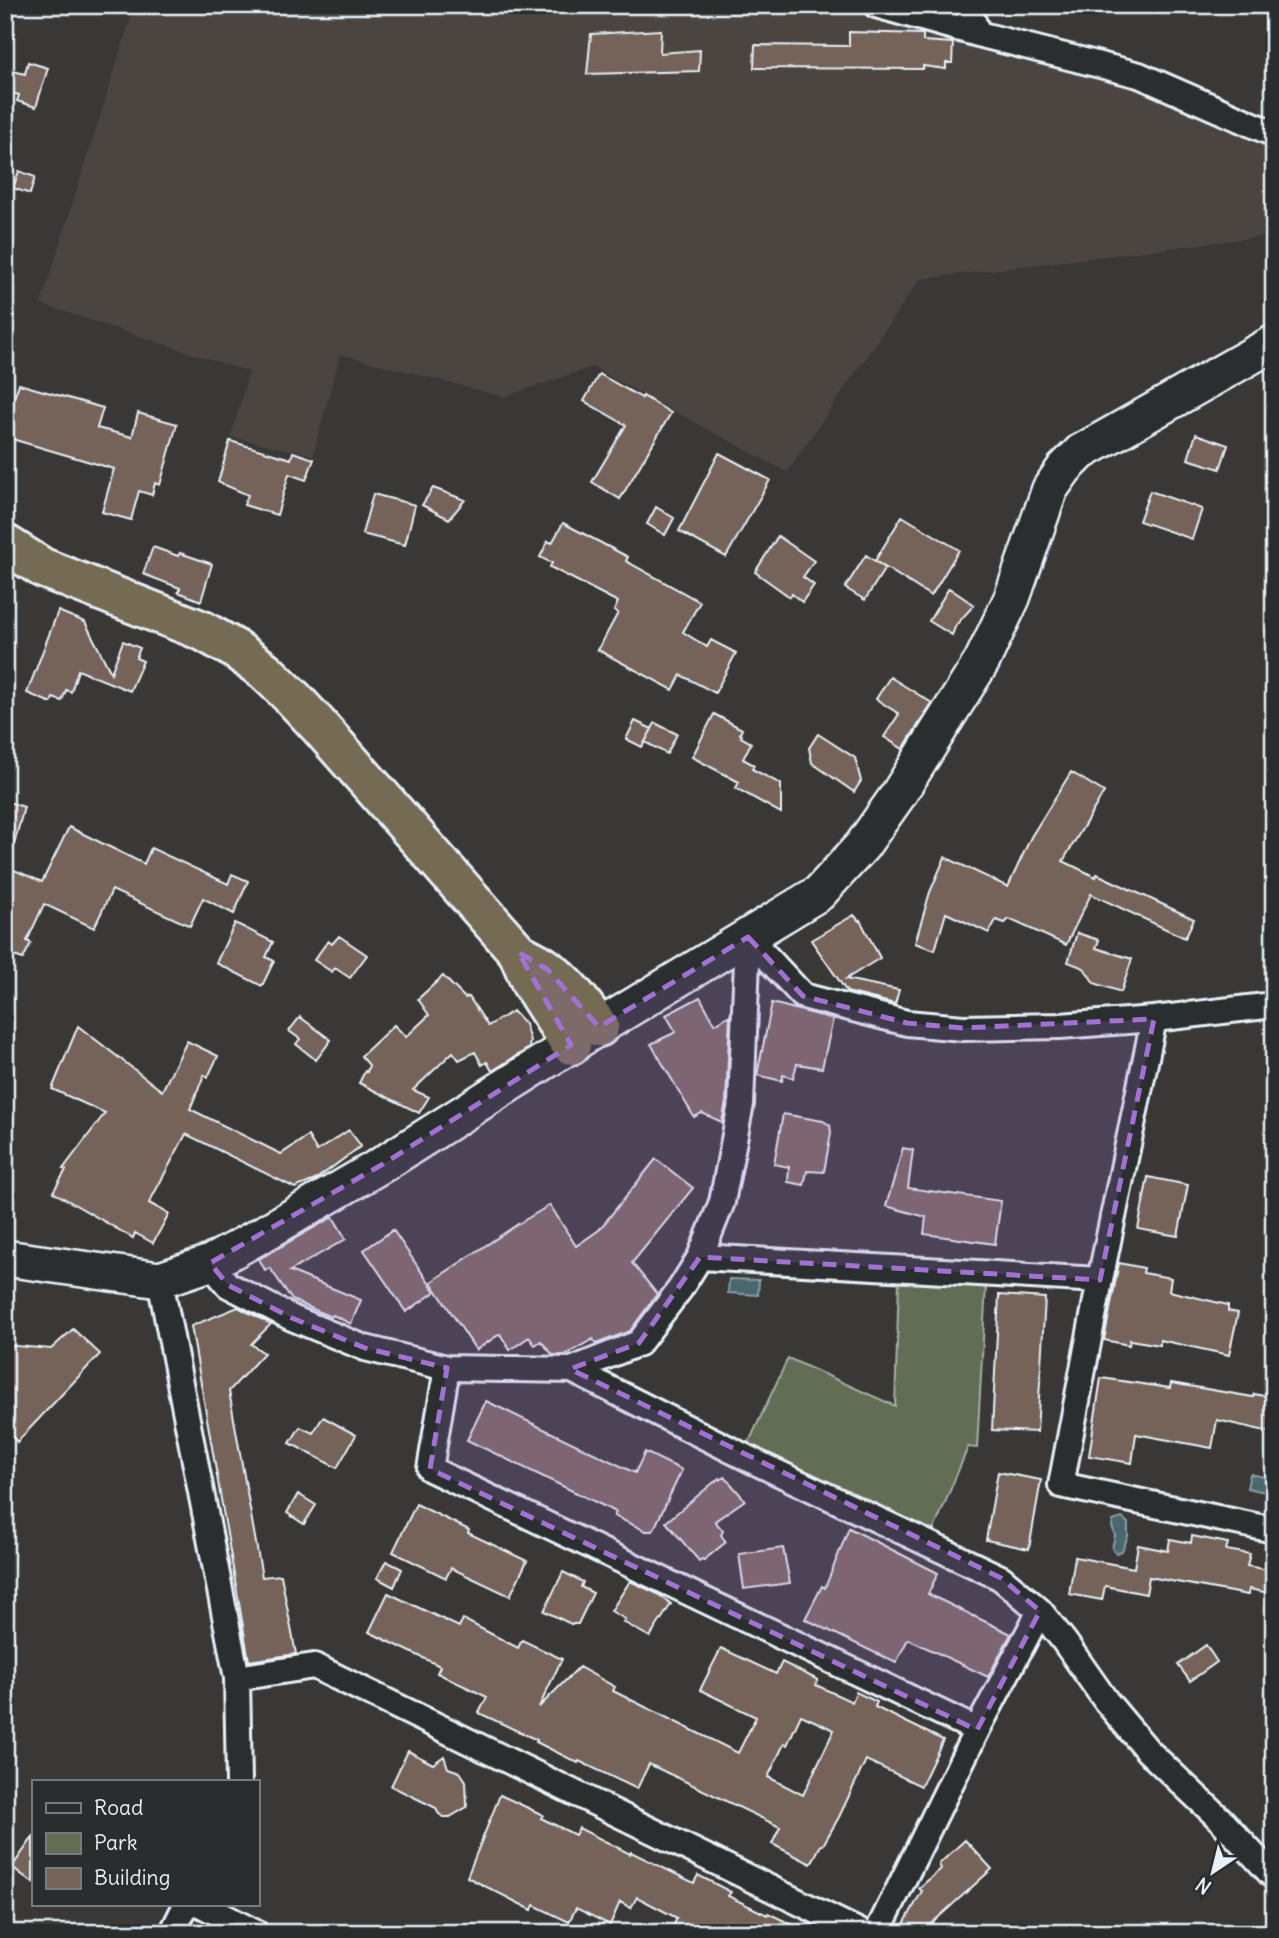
<svg xmlns="http://www.w3.org/2000/svg" width="1279" height="1938" font-family="Delius,sans-serif">
  <style>
    .built { fill: #4b4542 }
    .green { fill: #636d54; stroke: #a6afa6; stroke-width: 2 }
    .water { fill: #4a676e; stroke: #899ea5; stroke-width: 2 }
    .building { fill: #74635a; stroke: #e8f1f8; stroke-width: 2; fill-rule: evenodd }
    .lines { fill: none; stroke-linecap: round; stroke-linejoin: round }
    .street-casing { stroke: #e8f1f8; stroke-width: 30 }
    .secondary-casing { stroke: #e8f1f8; stroke-width: 40 }
    .highway-casing { stroke: #e8f1f8; stroke-width: 44 }
    .street { stroke: #2a2d2e; stroke-width: 24 }
    .secondary { stroke: #2a2d2e; stroke-width: 35 }
    .highway { stroke: #746b52; stroke-width: 38 }
    .marked { fill: #a171d3; fill-opacity: 0.2; stroke: #a171d3; stroke-width: 5; stroke-dasharray: 14 9; stroke-linejoin: round }
  </style>
  <rect width="100%" height="100%" fill="#393837"/>
  <filter id="ink" filterUnits="userSpaceOnUse"><feTurbulence type="fractalNoise" baseFrequency=".0143" numOctaves="2"/><feDisplacementMap in="SourceGraphic" scale="14" xChannelSelector="R" yChannelSelector="G"/><feConvolveMatrix kernelMatrix="1 2 1 2 8 2 1 2 1" color-interpolation-filters="sRGB"/></filter>
  <g filter="url(#ink)">
    <path class="built" d="M135 5H853L1135 82 1274 141V235L920 279 787 472 592 367 504 397 340 354 313 455 231 437 249 372 41 304Z"/>
    <path class="green" d="M899 1280 986 1285 977 1448 968 1447 933 1532 748 1444 788 1358 895 1406Z"/>
    <path class="water" d="M729 1279 759 1280 758 1295 728 1293Z
      M1250 1474 1274 1479V1494L1247 1488Z
      M1122 1518 1128 1523V1536L1122 1551 1116 1553 1112 1548 1115 1536 1112 1526 1113 1521Z"/>
    <path class="building" d="M661 30 660 53 700 50 699 71 587 74 591 34Z
      M849 32 923 34V41L953 43 952 63H946V69L923 66V69L754 68 755 45 849 46Z
      M28 62 48 68 36 107 17 101 19 95 5 91V69L25 74Z
      M19 171 35 177 30 194 13 188Z
      M599 374 642 398 643 396 671 413 620 499 592 482 626 425 584 401Z
      M19 384 103 408 97 428 132 437 138 413 177 424 160 485 155 483 152 495 139 491 131 520 102 512 114 469 5 437V422Z
      M1196 434 1228 445 1220 469 1188 459Z
      M230 441 291 459 293 452 314 459 306 480 289 474 277 515 244 505 248 495 218 482Z
      M719 453 770 480 726 557 679 531Z
      M433 488 465 500 449 519 422 505Z
      M1150 491 1202 509 1192 539 1139 521Z
      M373 494 415 505 405 545 362 534Z
      M656 507 674 518 665 535 647 524Z
      M902 516 959 550 931 596 875 561Z
      M563 523 628 557 626 561 700 602 683 632 707 647 711 640 736 653 715 693 681 675 673 690 598 650 618 613 614 611 618 602 550 567 552 563 540 557 548 541 552 543Z
      M778 536 814 561 803 577 814 585 802 602 792 594 790 597 755 572Z
      M153 547 178 556 180 553 212 564 201 601 178 592 180 588 143 574Z
      M866 555 885 568 865 600 845 588Z
      M949 588 974 605 956 625 952 635 929 621Z
      M58 611 85 622 111 673 123 641 140 648 136 658 143 661 130 691 78 670 71 692 66 690 62 701 53 698 51 703 27 693Z
      M890 677 932 703 903 749 884 737 899 714 876 699Z
      M714 714 742 729 740 734 742 735 741 737 751 743 743 759 754 765 752 769 781 784V813L736 788 739 782 692 757Z
      M635 721 652 729 642 747 626 739Z
      M655 723 677 734 667 754 645 742Z
      M818 734 855 758 861 781 854 792 812 763 809 748Z
      M1071 772 1104 792 1063 861 1096 877 1097 874 1194 919 1185 938 1091 894 1066 945 1009 919 1005 923 996 920 989 933 946 913 935 950 915 943 930 892 945 857 1008 887 1031 837Z
      M5 801 24 807 11 856 5 855Z
      M69 827 144 864 151 848 228 884 232 874 248 881 234 914 203 898 190 926 112 890 94 928 44 904 27 941 31 943 23 959 5 953V866L42 882Z
      M854 915 859 921 860 920 880 958 846 979 899 990 895 1004 847 992 811 940Z
      M235 923 273 942 266 957 274 961 262 986 216 963Z
      M1077 933 1099 940 1096 948 1132 959 1121 992 1094 983 1084 968 1068 962Z
      M339 936 367 955 350 978 335 968 332 972 314 960 328 941 332 944Z
      M443 976 465 998 469 997 488 1026 513 1011 525 1024 530 1041 529 1048 492 1071 487 1062 482 1065 475 1052 459 1060 453 1052 413 1090 429 1097 419 1113 359 1083 365 1071 367 1072 369 1065 361 1056 394 1025 406 1037 429 1015 418 999Z
      M700 997 715 1024 730 1015 726 1102 722 1122 702 1113 694 1117 651 1044 676 1032 666 1015Z
      M772 1003 833 1019 822 1068 797 1064 793 1078 783 1075 782 1081 757 1075Z
      M300 1017 331 1040 316 1060 296 1044 300 1039 289 1031Z
      M78 1026 162 1091 187 1041 218 1056 208 1077 204 1075 190 1109 281 1154 308 1136 317 1151 349 1130 361 1146 315 1180 295 1188 186 1134 149 1203 169 1214 153 1243 135 1233 133 1238 53 1192 66 1170 63 1169 105 1113 52 1089Z
      M783 1114 823 1121 830 1125 831 1133 824 1172 807 1171 804 1185 788 1182 789 1167 774 1164Z
      M903 1148 913 1150 908 1188 1001 1201 995 1244 924 1234 926 1217 886 1206Z
      M656 1159 693 1188 632 1263 657 1294 630 1331 596 1344 593 1339 565 1355H553L541 1341 535 1345 529 1337 510 1350 500 1334 476 1350 431 1282 518 1224 550 1205 576 1246 599 1230Z
      M1148 1177 1188 1185 1178 1236 1138 1229Z
      M333 1217 346 1239 290 1271 361 1300 351 1324 333 1315 331 1317 292 1300 270 1268 265 1270 259 1259Z
      M393 1230 435 1292 406 1312 364 1250Z
      M1119 1263 1144 1268 1143 1273 1171 1278 1169 1291 1228 1305V1311L1238 1313 1229 1355 1160 1340V1345L1130 1340 1129 1345 1104 1340Z
      M999 1295 1045 1298 1037 1432 992 1430Z
      M238 1307 271 1324 251 1344 264 1353 229 1391 262 1577 281 1575 296 1654 249 1661 191 1326Z
      M73 1329 100 1354 17 1442 5 1429V1345L51 1349Z
      M1101 1378 1170 1388 1171 1383 1253 1397 1254 1394 1274 1398V1433L1217 1420 1212 1448 1136 1434 1132 1463 1089 1456Z
      M486 1401 635 1473 645 1452 682 1470 653 1531H646L614 1516 616 1512 467 1440Z
      M323 1417 356 1435 337 1468 290 1443 300 1427 313 1433Z
      M998 1472 1041 1480 1029 1549 986 1540Z
      M725 1477 745 1500 715 1521 723 1531 721 1535 726 1542 704 1560 702 1559 699 1561 666 1522 719 1478 720 1480Z
      M298 1494 316 1505 304 1524 287 1513Z
      M416 1504 469 1530 468 1533 527 1561 510 1596 451 1568 446 1578 393 1552Z
      M849 1528 938 1573 928 1594 1011 1634 988 1677 908 1639 896 1663 805 1619 822 1586 825 1588Z
      M1192 1536 1228 1543 1226 1550 1250 1554 1247 1566 1274 1571V1594L1249 1589 1248 1595 1149 1577 1146 1594 1105 1586 1102 1600 1069 1594 1075 1557 1134 1568 1138 1545 1168 1551 1170 1539 1191 1543Z
      M783 1548 790 1583 744 1589 739 1554Z
      M386 1561 402 1569 394 1587 377 1578Z
      M563 1572 583 1582 581 1587 593 1593 578 1624H571L544 1611Z
      M630 1581 658 1594 671 1604 650 1637 623 1622 625 1619 611 1611Z
      M388 1593 459 1627 463 1619 518 1648 522 1640 562 1659 539 1707 579 1667 615 1687 613 1691 738 1753 756 1717 700 1690 721 1648 776 1674 782 1662 818 1680 816 1685 852 1702 856 1692 877 1702 875 1707 943 1740 921 1786 866 1760 839 1817 823 1845H821L811 1864 772 1844 780 1827 649 1764 637 1789 579 1761 578 1763 536 1742 537 1740 479 1713 487 1697 437 1673 440 1666 369 1632ZM801 1715 834 1730 803 1795 768 1777 784 1744 787 1745Z
      M1206 1645 1217 1662 1190 1681 1178 1665Z
      M408 1751 433 1764 444 1756 448 1768 460 1772 466 1781 467 1807 450 1817H443L438 1813 436 1808 391 1786Z
      M500 1795 543 1815 541 1818 575 1835 579 1828 630 1854 631 1852 694 1883 698 1875 731 1892 728 1896 767 1915 768 1913 810 1933H670L677 1918 637 1897 631 1908 620 1902 610 1925 576 1908 569 1922 534 1905 532 1910 467 1877Z
      M33 1837V1883L12 1867Z
      M965 1840 992 1869 921 1933H913L904 1924 922 1891 919 1888 941 1869 939 1864Z"/>
    <g class="lines">
      <defs>
        <path id="street" d="M876 5 978 34 1139 75 1274 134
          M967 5 978 34
          M748 937 803 996 907 1023 963 1028 1060 1026 1154 1019 1274 1005
          M1154 1019 1100 1280 1061 1485 1274 1530
          M700 1257 1100 1280
          M210 1263 228 1285 292 1318 365 1348 447 1368 572 1370 639 1343 680 1289 700 1257 722 1202 741 1104 748 937
          M160 1280 237 1678 239 1782
          M447 1368 430 1469 977 1730
          M572 1370 755 1462 1001 1578 1040 1611 1064 1641 1106 1701 1148 1751 1222 1821 1274 1877
          M237 1678 314 1666 862 1933
          M202 1905 256 1933
          M172 1933 186 1905
          M877 1933 977 1730 1040 1611"/>
        <path id="secondary" d="M5 1258 160 1280 210 1263 263 1234 383 1164 599 1027 819 893 862 846 898 795 982 661 1012 598 1050 489 1064 469 1081 452 1274 343"/>
        <path id="highway" d="M5 544 43 568 203 631 235 649 265 671 293 698 318 725 518 952 531 983 571 1045
          M523 955C531 960 540 963 547 969 568 984 584 1006 599 1027"/>
      </defs>
      <use href="#street" class="street-casing"/>
      <use href="#secondary" class="secondary-casing"/>
      <use href="#highway" class="highway-casing"/>
      <use href="#street" class="street"/>
      <use href="#secondary" class="secondary"/>
      <use href="#highway" class="highway"/>
    </g>
  </g>
  <path class="marked" d="M748 937 803 996 907 1023 963 1028 1154 1019 1100 1280 700 1257 639 1343 570 1369 1001 1578 1040 1611 977 1730 430 1469 447 1368 365 1348 292 1318 228 1285 210 1263 383 1164 571 1045 518 952 547 969 599 1027Z"/>
  <rect width="1279" height="1938" fill="none" stroke="#2a2d2e" stroke-width="28"/>
  <rect x="14" y="14" width="1251" height="1910" fill="none" stroke="#e8f1f8" stroke-width="2.5" filter="url(#ink)"/>
  <rect x="32" y="1780" width="228" height="126" fill="#2a2d2e" stroke="#767b7f" stroke-width="2"/>
  <rect x="46" y="1803" width="35" height="10" fill="#2a2d2e" stroke="#767b7f" stroke-width="2"/>
  <text x="94" y="1815" font-size="21" fill="#e8f1f8">Road</text>
  <rect x="46" y="1833" width="35" height="21" fill="#636d54" stroke="#767b7f" stroke-width="2"/>
  <text x="94" y="1850" font-size="21" fill="#e8f1f8">Park</text>
  <rect x="46" y="1868" width="35" height="21" fill="#74635a" stroke="#767b7f" stroke-width="2"/>
  <text x="94" y="1885" font-size="21" fill="#e8f1f8">Building</text>
  <g transform="translate(1213 1872) rotate(215)" stroke="#2a2d2e" stroke-width="5" paint-order="stroke">
  <path d="M0-5L12 26L0 18L-12 26Z" fill="#e8f1f8"/>
  <text y="-10" font-size="19" font-weight="bold" text-anchor="middle" fill="#e8f1f8">N</text>
  </g>
</svg>
